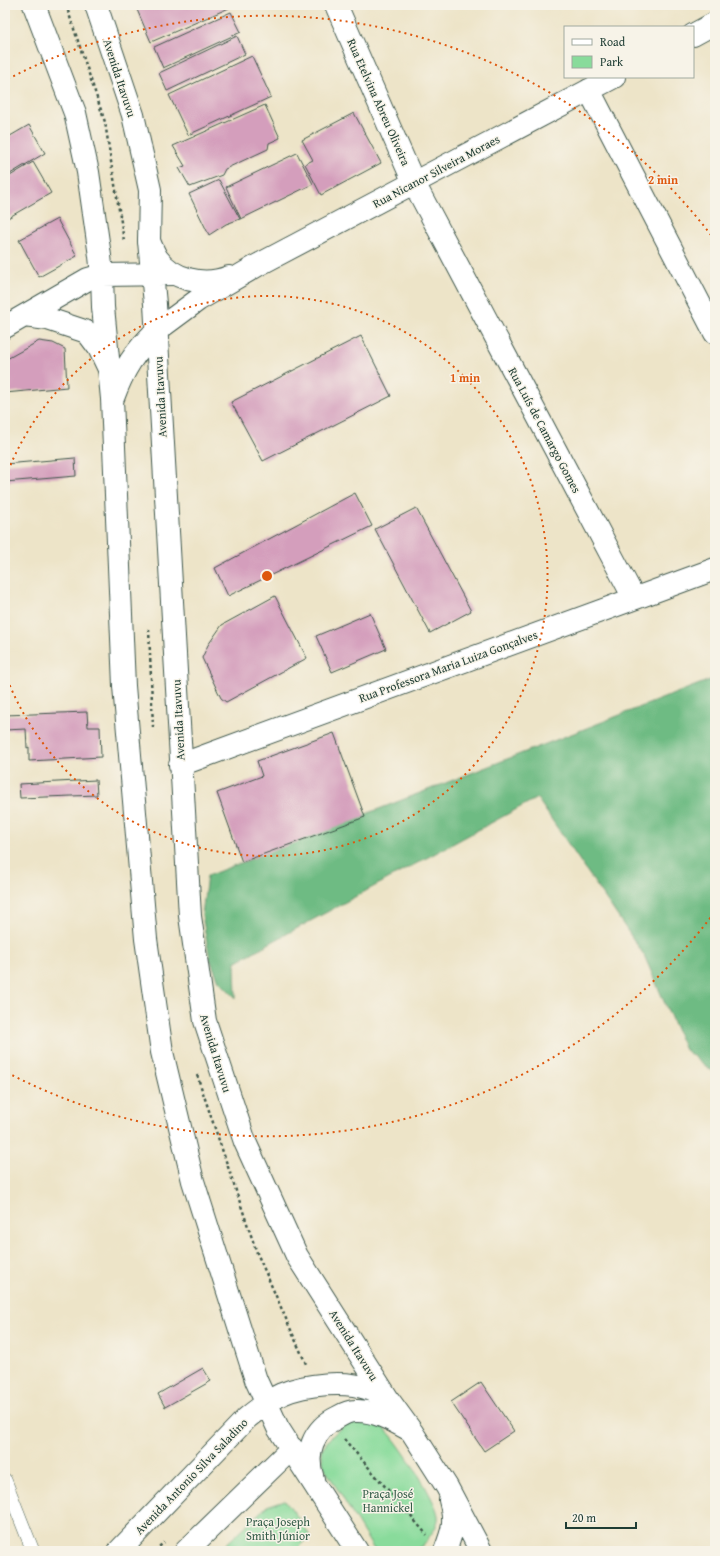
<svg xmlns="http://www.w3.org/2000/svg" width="720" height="1556" font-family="'Gentium Book Plus',serif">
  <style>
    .green { fill: #89db9b; stroke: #548c68 }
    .forest { fill: #6ebb83; stroke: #467c5c }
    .building { fill: #d49ebc }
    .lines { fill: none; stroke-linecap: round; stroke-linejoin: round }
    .service-casing { stroke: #3e564a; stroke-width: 14 }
    .minor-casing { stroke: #3e564a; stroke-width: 24 }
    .secondary-casing { stroke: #3e564a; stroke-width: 24 }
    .path { stroke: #3e564a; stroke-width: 2.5; stroke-dasharray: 3 3; stroke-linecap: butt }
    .service { stroke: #fff; stroke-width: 13 }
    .minor { stroke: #fff; stroke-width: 22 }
    .secondary { stroke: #fff; stroke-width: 22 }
    .ring { fill: none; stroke: #de580e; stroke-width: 2; stroke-dasharray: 2 4 }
    .labels { text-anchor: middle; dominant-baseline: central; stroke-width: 3; stroke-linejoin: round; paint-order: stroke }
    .street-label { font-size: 12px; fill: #1f3d34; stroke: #f7f3e8 }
    .park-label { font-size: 12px; fill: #345d49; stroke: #f7f3e8 }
    .centre { fill: #de580e; stroke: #f7f3e8; stroke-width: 2 }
    .ring-label { font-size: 12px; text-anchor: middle; font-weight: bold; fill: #de580e; stroke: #f7f3e8; stroke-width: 3; stroke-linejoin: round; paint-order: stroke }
  </style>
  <rect width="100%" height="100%" fill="#f7f3e8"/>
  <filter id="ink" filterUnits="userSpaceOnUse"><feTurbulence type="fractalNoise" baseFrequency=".025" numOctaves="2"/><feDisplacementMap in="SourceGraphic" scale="8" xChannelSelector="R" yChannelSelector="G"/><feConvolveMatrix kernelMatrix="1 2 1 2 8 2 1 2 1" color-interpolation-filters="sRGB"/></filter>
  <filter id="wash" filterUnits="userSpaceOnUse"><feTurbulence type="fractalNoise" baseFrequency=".012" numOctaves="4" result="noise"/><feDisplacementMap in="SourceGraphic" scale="16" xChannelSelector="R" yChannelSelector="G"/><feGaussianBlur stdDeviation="0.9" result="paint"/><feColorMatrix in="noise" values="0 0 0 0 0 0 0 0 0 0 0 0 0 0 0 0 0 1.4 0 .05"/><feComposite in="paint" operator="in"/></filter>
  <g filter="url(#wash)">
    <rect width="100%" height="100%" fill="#ede4c8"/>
    <path class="green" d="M361 1418C367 1420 374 1420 379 1423 393 1432 437 1500 438 1516 439 1521 435 1529 432 1533 429 1537 426 1542 423 1545 413 1554 383 1553 373 1548L324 1467 321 1450 330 1438 343 1426Z
      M285 1500 299 1519 310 1536 296 1551H219L267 1506Z"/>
    <path class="forest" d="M715 678V1073L685 1050 644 955 537 798 235 962 236 998 219 981 210 959 202 915 207 876Z"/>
    <g id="blocks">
      <path class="building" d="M135 5H228L229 8 151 42Z
        M231 12 241 32 163 68 154 47Z
        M237 36 245 54 167 91 159 73Z
        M252 56 271 97 188 135 169 95Z
        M265 105 280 138 269 143 268 149 225 169 222 175 190 187 179 168 185 166 173 146Z
        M354 113 381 163 321 195 305 164 313 160 302 140Z
        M29 125 45 153 5 177V139Z
        M297 153 313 184 241 219 226 187Z
        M33 162 51 193 6 219 5 217V179Z
        M219 180 240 219 226 224 209 235 189 194Z
        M57 219 77 256 39 277 19 240Z
        M361 336 391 396 263 461 231 402Z
        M39 341 53 343 65 349 67 387 5 393V360Z
        M75 458 76 476 5 482V464Z
        M355 493 372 526 228 596 215 568Z
        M416 508 471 611 430 633 375 529Z
        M275 596 307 658 226 702 221 698 202 658 208 645 222 625Z
        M370 613 386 649 332 672 316 636Z
        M87 712 88 727H100L101 757 29 761V747L27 748 26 729 5 730V715Z
        M334 733 365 817 242 862 217 793 262 776 257 761Z
        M96 780 97 795 20 798 19 784Z
        M203 1368 211 1381 165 1407 158 1394Z
        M481 1382 514 1431 484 1451 451 1402Z"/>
    </g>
  </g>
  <g filter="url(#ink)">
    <use href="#blocks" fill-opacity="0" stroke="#3e564a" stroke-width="1"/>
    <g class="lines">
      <defs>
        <path id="service" d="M5 1480 33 1551"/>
        <path id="minor" d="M336 5 414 183 634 598
          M693 35 715 23
          M589 90 715 333
          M149 241C151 246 154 253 157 258 173 280 204 287 229 277
          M24 316 48 319 87 332 99 348 109 369
          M5 327 88 279 102 275
          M156 331 198 300 258 265 614 77
          M180 765 715 569"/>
        <path id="secondary" d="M34 5 75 113 88 172 100 256 102 275 103 307 112 399 124 686 146 939 162 1052 193 1181 256 1380 278 1428 357 1551
          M96 5 133 115 150 190 149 241 155 304 190 916 205 1021 245 1142 297 1256 388 1399 412 1432 447 1487 481 1551
          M102 275 175 274
          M113 398C124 368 134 353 156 331
          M313 1479C304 1453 313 1429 338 1417 343 1414 350 1411 355 1411 374 1410 392 1420 408 1429
          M119 1551 247 1418C258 1409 269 1400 282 1394 305 1384 346 1380 369 1389 376 1391 382 1396 388 1399
          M186 1551 292 1448
          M445 1551C453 1530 456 1522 450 1500"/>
      </defs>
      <use href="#service" class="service-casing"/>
      <use href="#minor" class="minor-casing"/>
      <use href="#secondary" class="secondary-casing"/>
      <path class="path" d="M66 5 105 122 112 168
        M113 172 124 241
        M149 629 153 727
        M197 1075 257 1253 306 1364
        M344 1439 427 1535
        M155 1551 164 1542"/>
      <use href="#service" class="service"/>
      <use href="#minor" class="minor"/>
      <use href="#secondary" class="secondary"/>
    </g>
  </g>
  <g class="ring">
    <path d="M6 476A280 280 0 1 1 6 676"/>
    <path d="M714 913A560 560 0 0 1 8 1073M8 79A560 560 0 0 1 714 239"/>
  </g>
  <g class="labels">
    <g class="street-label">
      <text transform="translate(120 78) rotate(72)">Avenida Itavuvu</text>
      <text transform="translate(379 102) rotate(66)">Rua Etelvina Abreu Oliveira</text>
      <text transform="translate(436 171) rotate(-28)">Rua Nicanor Silveira Moraes</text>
      <text transform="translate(160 397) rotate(-93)">Avenida Itavuvu</text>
      <text transform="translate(545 430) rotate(62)">Rua Luís de Camargo Gomes</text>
      <text transform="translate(448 666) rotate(-20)">Rua Professora Maria Luiza Gonçalves</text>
      <text transform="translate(178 720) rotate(-93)">Avenida Itavuvu</text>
      <text transform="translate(216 1053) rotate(73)">Avenida Itavuvu</text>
      <text transform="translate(354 1345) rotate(58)">Avenida Itavuvu</text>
      <text transform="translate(191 1476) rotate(-46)">Avenida Antonio Silva Saladino</text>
    </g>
    <g class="park-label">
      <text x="388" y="1493">Praça José<tspan x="388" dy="14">Hannickel</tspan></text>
      <text x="278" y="1521">Praça Joseph<tspan x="278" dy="14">Smith Júnior</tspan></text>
    </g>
  </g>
  <circle cx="267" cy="576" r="6" class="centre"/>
  <g class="ring-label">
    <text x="663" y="184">2 min</text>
    <text x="465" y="382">1 min</text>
  </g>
  <rect width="720" height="1556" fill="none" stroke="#f7f3e8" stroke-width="20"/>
  <rect x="564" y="26" width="130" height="52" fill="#f7f3e8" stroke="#a1aaa0"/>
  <rect x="572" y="39" width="20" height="6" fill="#ffffff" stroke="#a1aaa0"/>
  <text x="600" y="46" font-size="12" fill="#1f3d34">Road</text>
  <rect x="572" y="56" width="20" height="12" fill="#89db9b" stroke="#a1aaa0"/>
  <text x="600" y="66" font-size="12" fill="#1f3d34">Park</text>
  <path d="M566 1522v6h70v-6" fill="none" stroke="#1f3d34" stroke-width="2"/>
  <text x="572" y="1522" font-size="12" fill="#1f3d34" stroke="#f7f3e8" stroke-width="3" paint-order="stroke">20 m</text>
</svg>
